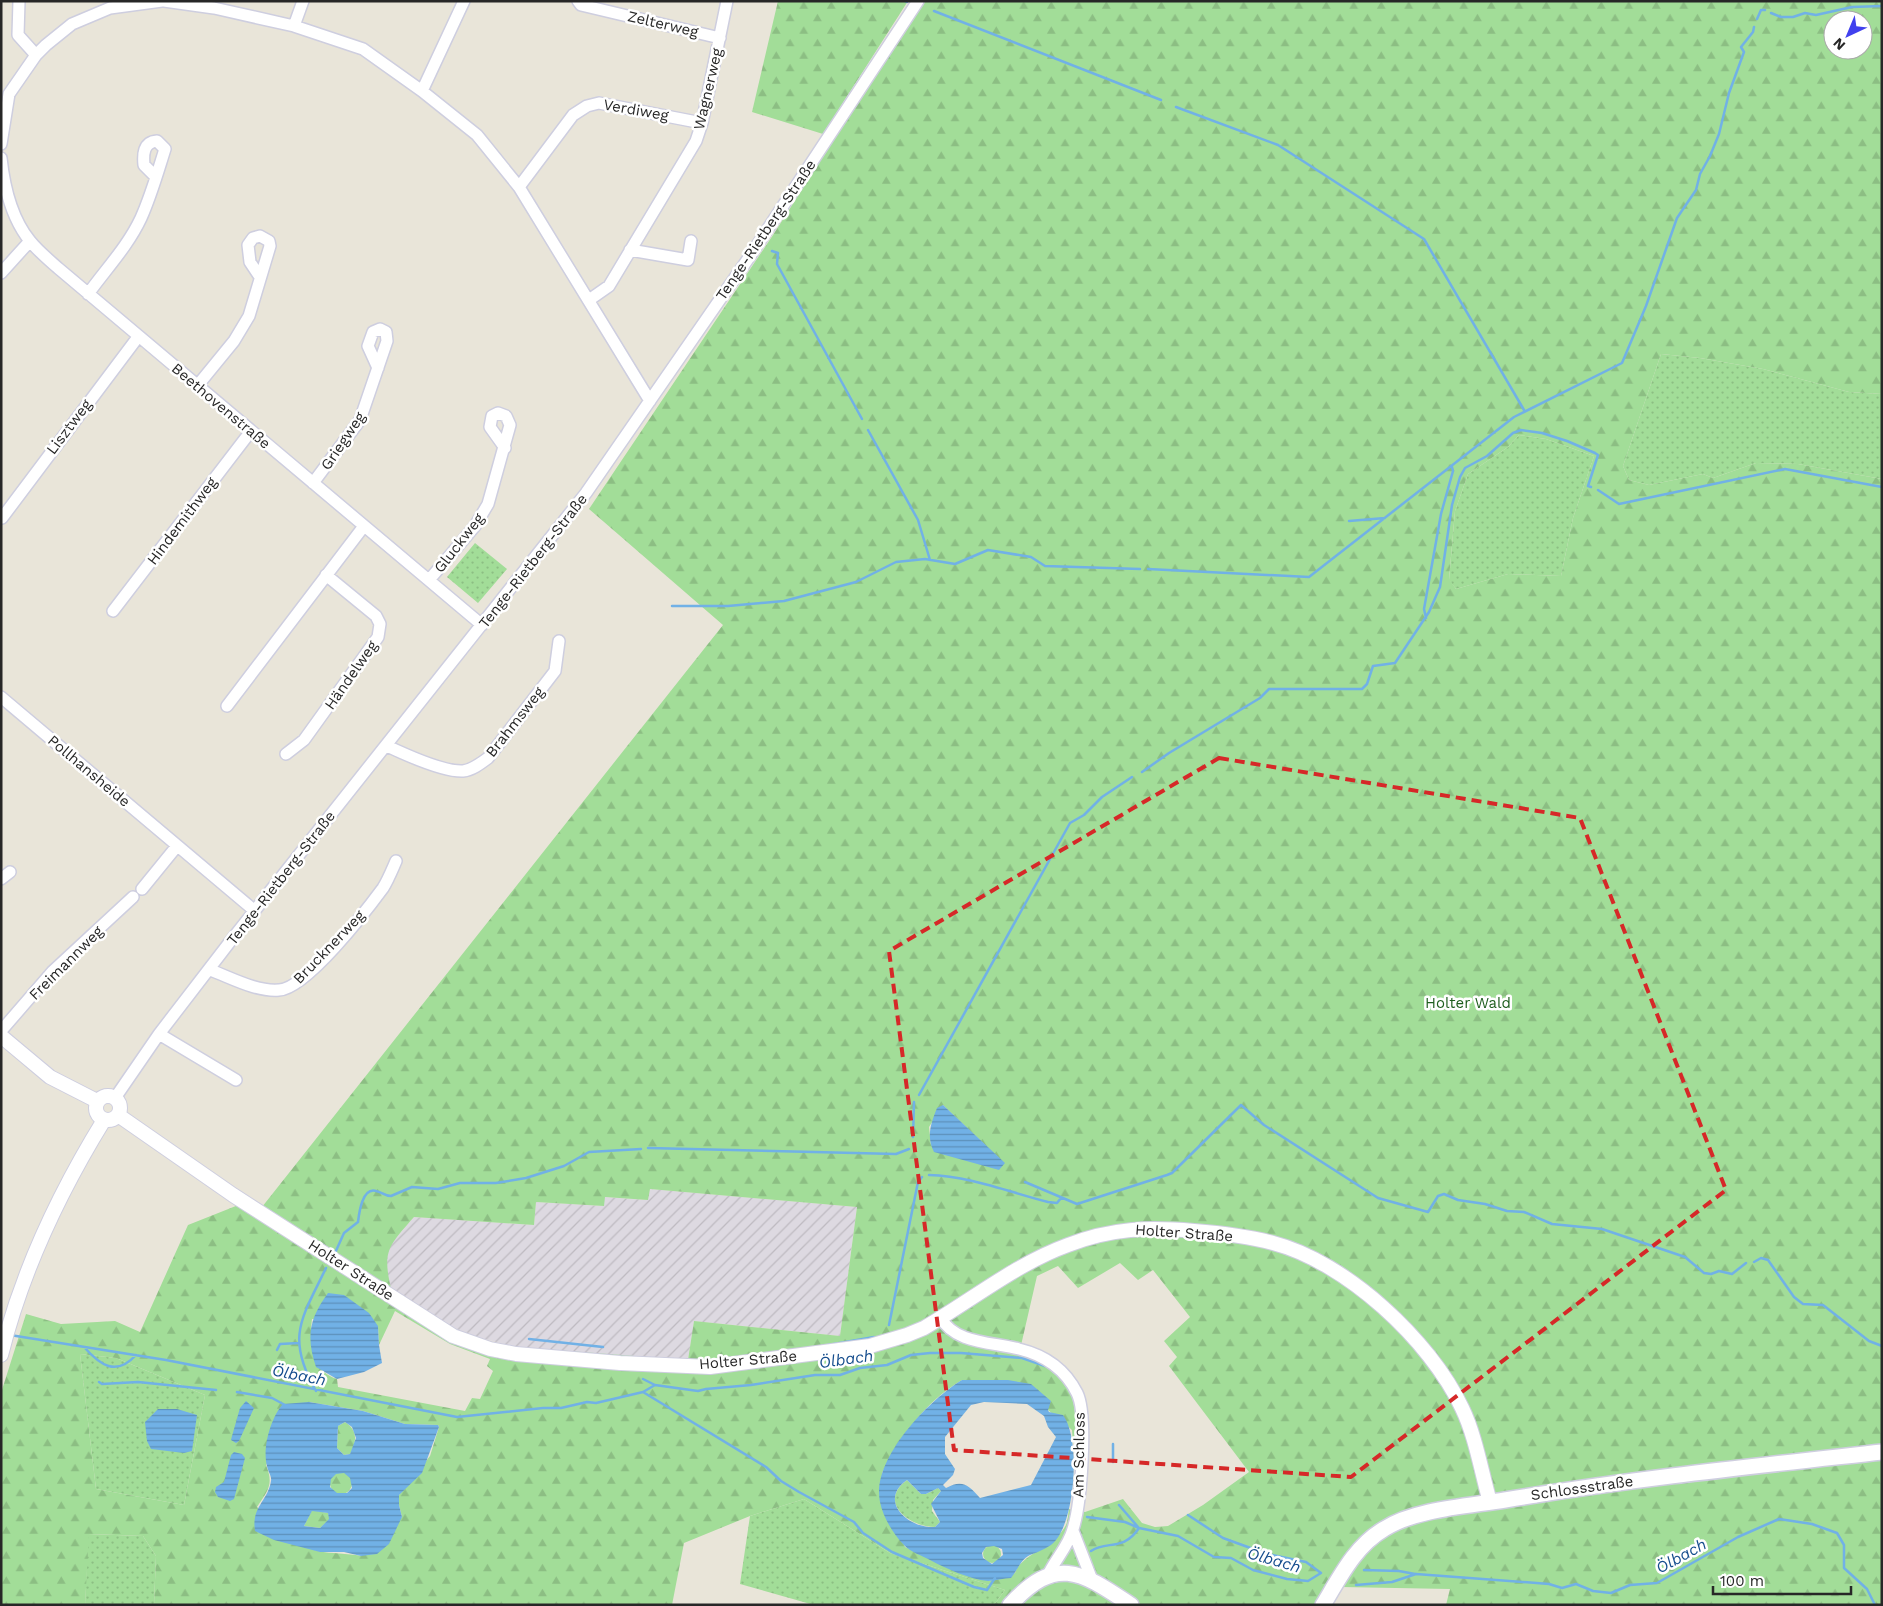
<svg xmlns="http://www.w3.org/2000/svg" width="1883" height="1606" font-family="'Work Sans',sans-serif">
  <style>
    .industrial { fill: url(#industrial-furrows) }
    .grass { fill: url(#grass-dots) }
    .forest { fill: url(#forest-firs); fill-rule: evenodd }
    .water { fill: url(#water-rules); fill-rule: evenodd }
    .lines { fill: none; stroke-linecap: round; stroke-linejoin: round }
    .stream { stroke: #71b1e6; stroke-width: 2.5 }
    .minor-casing { stroke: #cecedf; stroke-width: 14 }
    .tertiary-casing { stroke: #cecedf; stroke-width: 16 }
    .secondary-casing { stroke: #cecedf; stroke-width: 18 }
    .minor { stroke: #fff; stroke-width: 11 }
    .tertiary { stroke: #fff; stroke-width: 14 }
    .secondary { stroke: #fff; stroke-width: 15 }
    .marked { fill: none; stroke: #d62828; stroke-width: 4; stroke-dasharray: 10 6; stroke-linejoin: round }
    .labels { text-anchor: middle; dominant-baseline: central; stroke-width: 5; stroke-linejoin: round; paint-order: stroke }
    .street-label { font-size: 15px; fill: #272727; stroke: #fff }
    .park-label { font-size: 15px; fill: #1e5e1d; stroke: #fff }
    .water-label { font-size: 16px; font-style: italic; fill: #154d8d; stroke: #fff }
  </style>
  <defs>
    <pattern id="industrial-furrows" width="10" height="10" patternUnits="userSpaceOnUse" patternTransform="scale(1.25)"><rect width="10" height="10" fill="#ddd9e1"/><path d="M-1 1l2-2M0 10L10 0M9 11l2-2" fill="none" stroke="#bebac1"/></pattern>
    <pattern id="grass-dots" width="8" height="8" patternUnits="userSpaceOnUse" patternTransform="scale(1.25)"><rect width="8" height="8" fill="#a2dd98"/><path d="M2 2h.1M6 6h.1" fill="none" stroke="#8cbe83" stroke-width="1.8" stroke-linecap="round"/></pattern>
    <pattern id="forest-firs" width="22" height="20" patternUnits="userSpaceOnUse" patternTransform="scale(1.25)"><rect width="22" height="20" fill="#a2dd98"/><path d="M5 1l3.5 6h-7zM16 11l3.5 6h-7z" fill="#8cbe83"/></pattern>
    <pattern id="water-rules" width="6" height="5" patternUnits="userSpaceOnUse" patternTransform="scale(1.25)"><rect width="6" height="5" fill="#71b1e6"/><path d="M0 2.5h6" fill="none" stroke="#5d90ba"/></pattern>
  </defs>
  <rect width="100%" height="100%" fill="#e9e5d9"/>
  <path class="industrial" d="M650 1189 857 1207 840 1336 694 1321 688 1360 515 1347 456 1331 392 1293 385 1265 390 1245 414 1217 534 1225 536 1202 603 1206 604 1197 648 1200Z"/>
  <path class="grass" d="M1661 354 1700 358 1763 369 1849 392 1882 394V479L1798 464 1756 463 1713 478 1703 474 1649 485 1629 480 1623 466Z
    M1519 435 1546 439 1594 456 1573 518 1561 576 1508 574 1456 589 1449 580 1455 511 1468 474 1508 447Z
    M475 543 507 569 478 603 447 577Z
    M80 1354 116 1358 205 1395 184 1505 96 1489Z
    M907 1480 921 1494H926L938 1488 941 1491 933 1500 932 1511 940 1522 935 1527C909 1527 877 1502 907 1480Z
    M804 1499 890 1553 1005 1590 994 1605H814L740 1584 750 1516Z
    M88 1534 143 1536 156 1556 154 1605H85Z"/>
  <path class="forest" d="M778 1H908L823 134 752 112Z
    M922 1H1882V394L1849 392 1763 369 1700 358 1661 354 1623 466 1629 480 1649 485 1703 474 1713 478 1756 463 1798 464 1882 479V1605H1446L1450 1589 1341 1587 1330 1605H994L1005 1590 890 1553 804 1499 750 1516 684 1543 672 1605H154L156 1556 143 1536 89 1534 85 1605H1V1393L26 1314 61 1324 115 1321 140 1332 188 1225 251 1200 262 1207 723 625 589 509 773 235ZM1833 20H1863V50H1833ZM1519 435 1546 439 1594 456 1573 518 1561 576 1508 574 1456 589 1449 579 1455 511 1468 474 1508 447ZM943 1105 1004 1163 931 1145 929 1127ZM650 1189 857 1207 840 1336 694 1321 688 1360 515 1347 490 1342 456 1331 392 1293C382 1251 387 1248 414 1217L534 1225 536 1202 604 1206 605 1197 648 1200ZM1120 1263 1138 1280 1153 1270 1190 1317 1164 1341 1177 1357 1169 1366 1249 1472 1203 1505 1168 1526 1155 1527 1142 1523 1123 1499 1085 1512 1069 1509C1068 1514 1068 1521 1066 1525 1055 1547 1020 1555 1015 1573L989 1581 905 1547 882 1473C901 1436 925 1402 962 1380L1048 1410 1072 1430 1073 1444C1078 1415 1076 1387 1052 1366 1044 1360 1029 1357 1019 1354L1037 1276 1058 1266 1078 1288ZM395 1311 450 1344 490 1359 487 1366 493 1371 480 1399 472 1398 465 1411 338 1387 337 1379C311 1371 309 1342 312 1319L378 1326 379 1345ZM80 1354 116 1358 205 1395 184 1505 96 1489ZM309 1402 363 1411 405 1424 438 1425 439 1427 430 1456 399 1495V1505L402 1517 361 1556C347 1553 332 1554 318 1551 294 1545 276 1523 257 1507 268 1490 274 1485 266 1465Z
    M345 1422C358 1430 357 1442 350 1454L344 1455 337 1448 338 1426Z
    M330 1483a11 11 0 1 1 22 0a11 11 0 1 1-22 0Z
    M312 1510 328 1513 330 1519 320 1528 304 1526Z
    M983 1554a9 9 0 1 1 18 0a9 9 0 1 1-18 0Z"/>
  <path class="water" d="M943 1105 1005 1163 999 1170 934 1152C926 1137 931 1123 937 1108Z
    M328 1293 344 1295 369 1313 378 1326 379 1345 382 1363 364 1372 337 1379 316 1367C306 1337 309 1319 328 1293Z
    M962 1380H1008L1031 1384 1051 1401 1048 1410 1049 1412 1063 1415C1081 1439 1075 1517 1056 1540 1051 1547 1038 1552 1030 1555 1021 1559 1017 1571 1011 1578 1004 1578 995 1581 988 1581 969 1579 947 1569 930 1560 923 1556 910 1552 904 1545 893 1534 883 1517 880 1502 871 1459 929 1400 962 1380ZM984 1402 1027 1404 1044 1416 1048 1427 1056 1437 1031 1485 980 1498C969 1485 962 1479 946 1488L943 1485 953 1475 955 1469 945 1454V1437L971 1405ZM907 1480 921 1494H926L938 1488 941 1491 931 1504 940 1522 935 1527C909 1529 877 1501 907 1480ZM994 1546 1002 1549 1003 1555 992 1564 983 1558 982 1553 986 1547Z
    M246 1401 254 1408 239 1441 236 1443 231 1440 232 1436 240 1408Z
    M309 1402 363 1411 405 1424 438 1425 439 1427 422 1473 399 1495V1505L402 1517 389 1544 377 1554 361 1556 344 1552H320L274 1540 255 1531C251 1507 268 1501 271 1481 272 1476 268 1472 267 1466 262 1448 271 1417 283 1404ZM345 1422 352 1427 356 1438 350 1454 344 1455 337 1448 338 1426ZM344 1473 350 1478 352 1488 347 1493H337L330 1487 331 1479 336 1474ZM312 1511 328 1513 329 1519 320 1528 304 1526Z
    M158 1409H177L197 1415 192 1451 184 1453 151 1449 147 1441 145 1422Z
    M234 1452 242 1454 245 1458 234 1499 230 1501 218 1497 215 1492 216 1487 224 1482 231 1455Z"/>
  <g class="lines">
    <path class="stream" d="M905 1 907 2
      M934 11 1161 100
      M1771 13 1781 17H1793L1805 13 1816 15 1852 7 1882 6
      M1757 19 1761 10H1765
      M1176 107 1278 145 1424 239 1524 410
      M772 251 778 253 777 264 862 419
      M868 430 918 520 930 560
      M1598 490 1619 504 1785 469 1882 487
      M1349 521 1385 518
      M1148 569 1309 577 1514 417 1622 363 1646 306 1677 218 1696 190 1700 174 1710 156 1719 134 1729 93 1744 52 1741 47 1753 32 1754 27
      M672 606H728L784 601 856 582 896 562 925 559 955 564 988 550 1031 557 1045 566 1140 569
      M1426 618 1424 609 1441 514 1453 471 1452 467
      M1142 772 1169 753 1260 698 1269 689H1362L1367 684 1373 666 1395 663 1429 612 1440 587 1452 505 1460 477 1465 468 1487 456 1513 433 1521 430 1542 433 1567 441 1595 453 1598 455 1588 486 1591 487
      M919 1095 1070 823 1084 815 1102 797 1132 777
      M913 1137 914 1102
      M648 1148 896 1154 909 1149
      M929 1175C969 1176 1009 1192 1048 1202L1057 1203 1061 1198
      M1025 1182 1077 1204 1167 1175 1172 1173 1241 1105 1264 1125 1378 1198 1428 1212 1438 1196 1444 1194 1458 1200 1485 1204 1507 1211 1524 1212 1552 1224 1602 1229 1685 1257 1704 1273 1711 1274 1719 1271 1732 1274 1746 1263
      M335 1253 344 1233 358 1222C359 1214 362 1187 376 1191 382 1192 384 1196 391 1196L412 1187 438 1189 460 1183H496L526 1178 564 1166 589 1152 641 1149
      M1754 1262 1761 1258 1768 1260 1794 1297 1803 1304 1823 1305 1869 1341 1882 1346
      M889 1325 918 1182 922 1177
      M10 1335 166 1360 457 1417 543 1408H561L587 1402 596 1403 643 1392 766 1467 781 1481 799 1492 854 1522 863 1533 892 1552 974 1587 987 1590 995 1578
      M529 1339 603 1347
      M828 1345 874 1337
      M84 1347C100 1365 116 1377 136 1355
      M277 1350 280 1344 299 1343
      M643 1379 655 1385
      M99 1382 102 1384 138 1382 216 1390
      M316 1391C285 1337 302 1318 326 1268
      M237 1392 272 1398 285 1405
      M643 1392 655 1385 698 1391 706 1389 751 1385 815 1375H840L860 1368 887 1365 911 1355 930 1353H961L1022 1358 1045 1366
      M1113 1462V1444
      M1119 1505 1138 1527
      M1087 1517 1125 1522 1139 1528
      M1091 1551C1107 1540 1123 1552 1139 1528L1178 1536 1214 1557 1231 1558 1253 1570 1287 1579 1308 1581 1321 1573 1306 1562 1267 1554 1223 1538 1188 1515
      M1364 1570 1399 1571 1415 1574
      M1356 1585 1392 1582 1416 1574 1549 1584 1562 1588 1576 1584 1593 1591 1611 1593 1630 1585 1657 1583 1738 1537 1779 1519 1812 1524 1837 1533 1844 1545V1568L1867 1589 1875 1605"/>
    <defs>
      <path id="minor" d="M19 1 18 35 36 55
        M164 1 214 8 294 26 363 49 422 91 477 135 519 187 650 401
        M578 1 581 5 720 38
        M294 26 303 1
        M422 91 464 1
        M1 144 9 94 36 55 46 45 72 24 110 8 162 1
        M1 158C4 186 12 219 30 241 38 251 49 260 58 268L482 625
        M519 187 573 115 587 106 599 103 702 123
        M630 250 688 260 691 241
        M1 273 30 241
        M88 294C106 269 128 246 141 218 151 196 158 171 165 149L157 141C143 142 143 155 144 165L156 177
        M589 300 609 286 696 141 702 123 727 1
        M198 385 234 341 249 316 270 246 269 241 260 236 253 238 248 245 250 262 260 277
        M313 483 360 420 387 341 386 332 380 329 373 332 368 346 378 368
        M2 518 138 337
        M429 580 475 526 488 504 510 425 506 416 498 413 492 416 490 427 505 448
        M113 611 251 431
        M1 697 255 911
        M227 706 364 526
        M387 746C404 754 444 772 463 771 472 770 480 764 488 758L555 671 559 641
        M286 754 304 740 378 637 380 624 376 616 326 575
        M1 879 10 872
        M142 889 177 846
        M210 970C230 977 256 992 279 990 306 989 366 911 383 888 388 880 392 870 396 861
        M1 1031 52 972 133 897
        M159 1034 236 1080
        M115 1098 159 1034 229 943 586 493 750 256 918 1
        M941 1318C955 1344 993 1342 1019 1349 1044 1355 1065 1369 1077 1393 1088 1415 1081 1504 1073 1529 1069 1545 1055 1560 1048 1575
        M1073 1531 1092 1580"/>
      <path id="tertiary" d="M1 1036 50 1077 97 1101
        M96 1108a12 12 0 1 1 24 0a12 12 0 1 1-24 0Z
        M118 1115 233 1195 453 1336 490 1349 516 1354 620 1363 710 1367 870 1346 907 1335 924 1328C972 1300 1016 1264 1068 1245 1112 1228 1148 1227 1194 1231 1220 1233 1247 1236 1273 1243 1346 1262 1430 1340 1462 1408 1476 1437 1481 1471 1490 1502
        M1 1355C22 1271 59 1193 104 1120"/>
      <path id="secondary" d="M1010 1605C1057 1554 1081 1572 1131 1605
        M1323 1605C1340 1577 1355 1546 1384 1529 1415 1509 1469 1506 1505 1500 1630 1479 1756 1466 1882 1452"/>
    </defs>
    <use href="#minor" class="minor-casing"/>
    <use href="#tertiary" class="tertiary-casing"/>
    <use href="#secondary" class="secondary-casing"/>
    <use href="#minor" class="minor"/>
    <use href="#tertiary" class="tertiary"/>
    <use href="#secondary" class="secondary"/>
  </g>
  <path class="marked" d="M1219 758 1580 818 1726 1190 1351 1477 954 1450 889 951Z"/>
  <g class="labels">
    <g class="street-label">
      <text transform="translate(663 24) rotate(13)">Zelterweg</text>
      <text transform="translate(708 89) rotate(-77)">Wagnerweg</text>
      <text transform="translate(636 110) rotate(10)">Verdiweg</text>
      <text transform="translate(766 230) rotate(-56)">Tenge-Rietberg-Straße</text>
      <text transform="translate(221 406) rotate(40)">Beethovenstraße</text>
      <text transform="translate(69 427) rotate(-53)">Lisztweg</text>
      <text transform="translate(343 441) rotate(-56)">Griegweg</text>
      <text transform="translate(182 521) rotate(-53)">Hindemithweg</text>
      <text transform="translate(459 543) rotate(-52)">Gluckweg</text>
      <text transform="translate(533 561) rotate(-52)">Tenge-Rietberg-Straße</text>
      <text transform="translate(351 675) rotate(-55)">Händelweg</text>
      <text transform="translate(515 722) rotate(-52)">Brahmsweg</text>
      <text transform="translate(89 771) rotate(40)">Pollhansheide</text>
      <text transform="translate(281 878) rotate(-52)">Tenge-Rietberg-Straße</text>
      <text transform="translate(329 947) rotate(-46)">Brucknerweg</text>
      <text transform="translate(66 963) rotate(-45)">Freimannweg</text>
      <text transform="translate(1184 1233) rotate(4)">Holter Straße</text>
      <text transform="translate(351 1270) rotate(33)">Holter Straße</text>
      <text transform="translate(748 1360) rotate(-5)">Holter Straße</text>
      <text transform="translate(1079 1455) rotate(-89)">Am Schloss</text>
      <text transform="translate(1582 1488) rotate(-8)">Schlossstraße</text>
    </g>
    <g class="park-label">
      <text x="1468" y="1003">Holter Wald</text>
    </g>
    <g class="water-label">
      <text transform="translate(846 1359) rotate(-8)">Ölbach</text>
      <text transform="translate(299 1375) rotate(11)">Ölbach</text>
      <text transform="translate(1681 1556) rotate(-29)">Ölbach</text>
      <text transform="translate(1274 1560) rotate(16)">Ölbach</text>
    </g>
  </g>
  <rect width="1883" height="1606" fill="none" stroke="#272727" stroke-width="5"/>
  <g transform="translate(1848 35) rotate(224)"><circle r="24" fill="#ffffff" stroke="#a9a9a9"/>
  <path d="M0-4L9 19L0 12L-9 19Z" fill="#4141ee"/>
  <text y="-8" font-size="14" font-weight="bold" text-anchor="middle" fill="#272727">N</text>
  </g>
  <path d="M1713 1586v8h138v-8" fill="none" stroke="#272727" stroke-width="2.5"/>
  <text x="1720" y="1586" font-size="15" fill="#272727" stroke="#ffffff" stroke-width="4" paint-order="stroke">100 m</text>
</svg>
